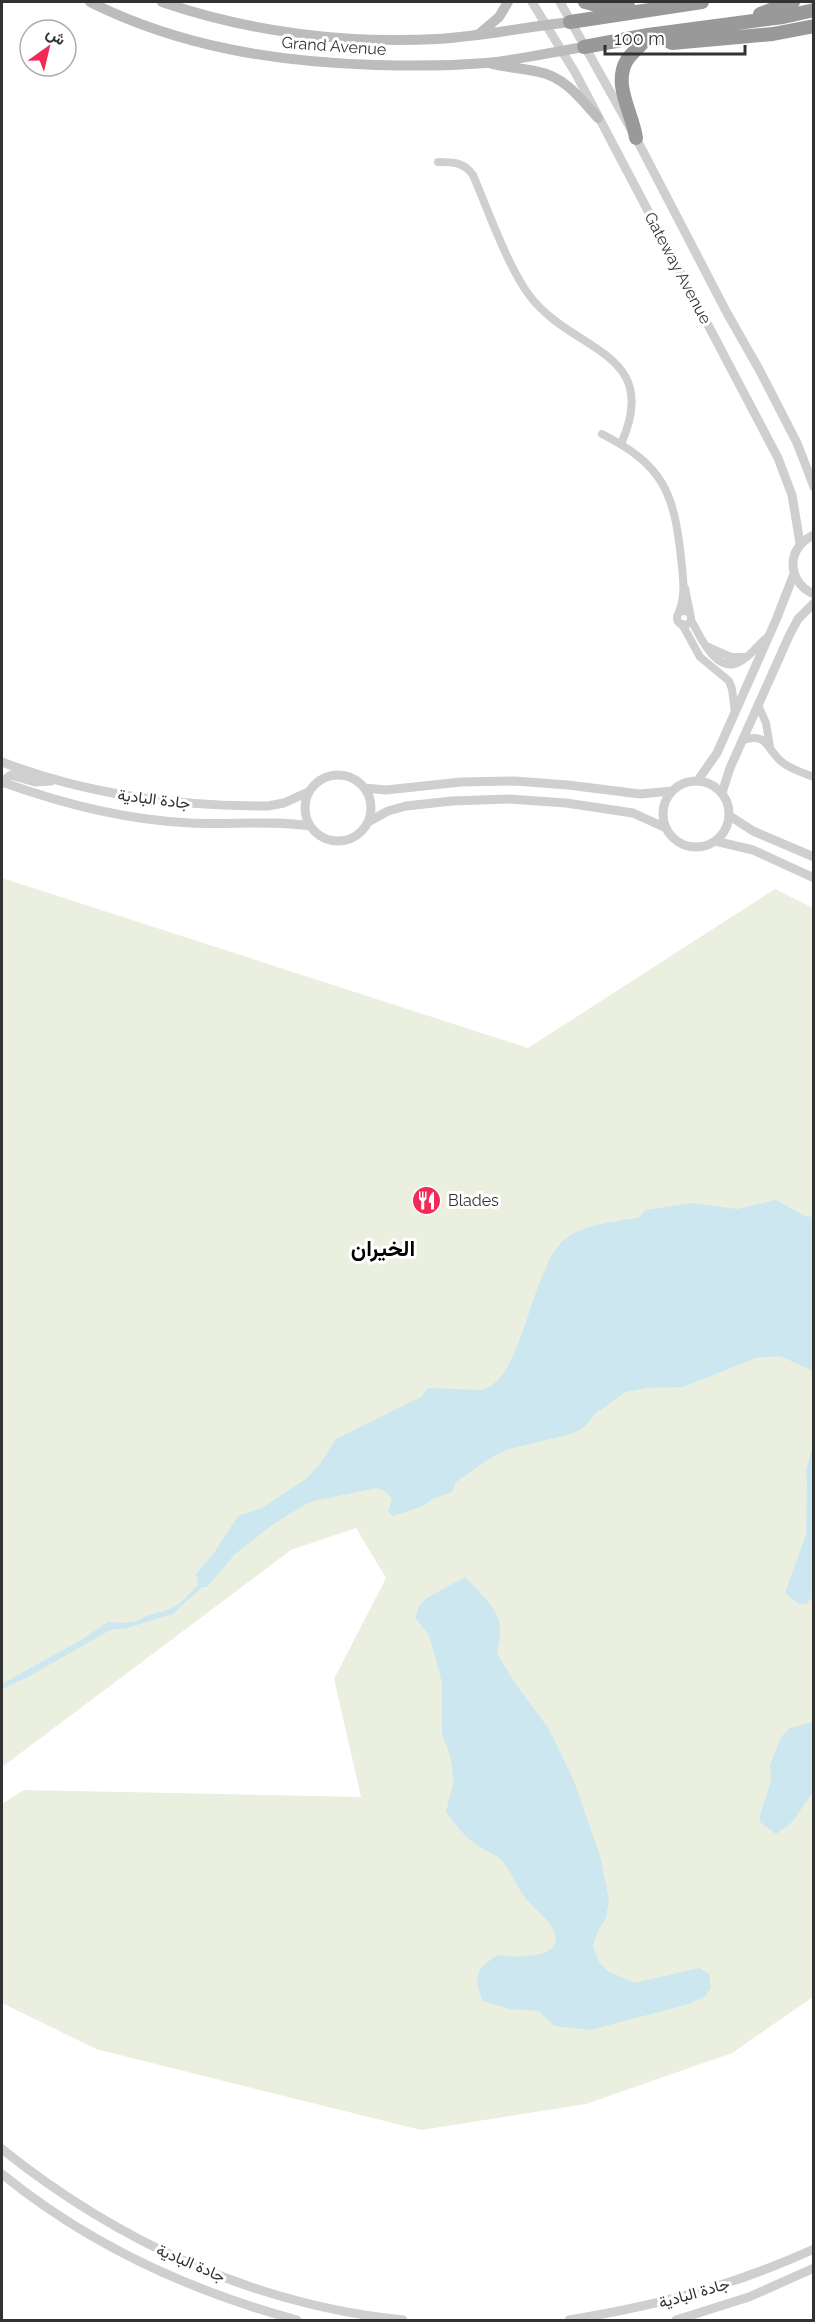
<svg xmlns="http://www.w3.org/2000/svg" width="815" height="2322" font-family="Raleway,Vazirmatn,sans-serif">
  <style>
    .green { fill: #eaefe0 }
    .water { fill: #cce7f0 }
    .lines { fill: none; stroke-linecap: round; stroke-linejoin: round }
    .minor { stroke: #cfcfcf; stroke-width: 8 }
    .tertiary { stroke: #cfcfcf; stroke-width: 9 }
    .secondary { stroke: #bcbcbc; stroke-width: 10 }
    .motorway { stroke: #999; stroke-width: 14 }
    .labels { text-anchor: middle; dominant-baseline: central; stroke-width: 6; stroke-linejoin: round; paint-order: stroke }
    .street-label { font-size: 16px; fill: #323232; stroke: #fff }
    .poi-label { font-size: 16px; fill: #323232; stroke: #fff; text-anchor: start }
    .district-label { font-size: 22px; font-weight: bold; fill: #000; stroke: #fff }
  </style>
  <rect width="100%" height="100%" fill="#fff"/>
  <path class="green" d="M2 878 528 1048 775 889 813 908V1997L732 2053 586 2104 421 2130 96 2049 2 2003V1804L24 1790 361 1797 334 1679 386 1578 356 1528 291 1550 2 1767Z"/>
  <path class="water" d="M776 1200 805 1216 813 1217V1374L811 1370 780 1356 756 1358 683 1387 646 1388 626 1392 596 1413 583 1428 571 1434 509 1449 492 1457 456 1482 452 1492 433 1499 423 1506 393 1516 388 1512 392 1498 386 1492 377 1488 313 1501 306 1504 275 1523 235 1554 207 1587H202L173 1614 127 1628 110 1630 28 1677 2 1689V1684L81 1640 108 1622 124 1623 137 1621 148 1615 167 1610 180 1603 198 1585 196 1574 214 1553 238 1516 262 1508 306 1479 320 1464 336 1439 421 1397 428 1388 480 1390C525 1384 530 1260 569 1236 590 1223 617 1222 640 1217L645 1210 693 1203 737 1209Z
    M813 1444V1597L806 1604H799L785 1593 806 1534 807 1483 806 1471Z
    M465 1577C490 1604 508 1614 497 1653L514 1682 549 1729 574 1781 600 1856 609 1899 606 1918 597 1933 593 1947 599 1962 608 1971 634 1983 699 1968 709 1974 711 1988 705 1996 689 2004 590 2030 554 2026 539 2011 510 2009 483 2001C472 1978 476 1968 498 1955 517 1958 570 1960 552 1927 545 1916 532 1907 524 1896 516 1885 509 1866 498 1857 492 1853 484 1850 478 1846 465 1837 455 1825 446 1812L454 1780 450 1755 442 1734V1683L429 1635 416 1619V1615L419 1606 427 1598Z
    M813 1722V1792L792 1822 776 1834 760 1822V1815L771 1780 770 1765 781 1737 790 1728Z"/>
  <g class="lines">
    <path class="minor" d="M438 162C453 162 464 162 473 175 488 210 507 265 529 295 572 353 663 350 621 444
      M602 434C663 465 674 492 681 558 683 576 686 594 679 612
      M685 588 690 613
      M677 618a7 7 0 1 1 14 0a7 7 0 1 1-14 0Z
      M691 620C701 638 718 679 744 659 753 653 759 643 769 636
      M682 624 700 657 729 681 732 689 735 713
      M706 646 731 657H746
      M758 705 766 723 770 747
      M743 740C768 732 766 749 782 762 790 769 803 773 814 777"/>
    <path class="tertiary" d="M532 2 576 74 778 458 792 495 800 543
      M560 2 636 138 727 313 760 371 797 443 814 487
      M814 535C786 547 786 582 814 594
      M2 762C88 795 176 806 268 806L284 803 308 792
      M305 808a33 33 0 1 1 66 0a33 33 0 1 1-66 0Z
      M698 780 717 753 776 620 794 574
      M663 814a33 33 0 1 1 66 0a33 33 0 1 1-66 0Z
      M2 782C63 804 125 820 190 823 230 825 271 820 310 826
      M2 782 11 775 35 782 51 781
      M365 788 386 790 461 782 515 781 568 785 640 794 672 791
      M722 793 730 768 789 636 798 619 814 603
      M730 816 753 831 814 857
      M368 822 388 811 406 806 452 801 509 799 566 803 633 813 666 828
      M715 841 753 850 814 878
      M2 2149C118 2242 255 2305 403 2320
      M2 2174C88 2244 190 2291 297 2320
      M569 2320C659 2305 730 2287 814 2249
      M676 2320 749 2297 814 2268"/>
    <path class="secondary" d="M90 2C180 47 277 62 376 65 413 66 449 66 486 63 519 60 552 52 584 47
      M162 2C249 32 346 44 438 39 482 36 526 27 570 22
      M479 34 499 17 508 2
      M492 64C508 68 523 68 539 72 565 77 581 99 598 118"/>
    <path class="motorway" d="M585 2 604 7 628 6
      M760 14 793 2
      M570 22 702 2
      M654 34 672 43 773 34 814 26
      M584 47 648 35 783 17 814 10
      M636 138C633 114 612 84 627 60 633 51 643 45 648 35"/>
  </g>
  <defs>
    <symbol id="restaurant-disc" viewBox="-11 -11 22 22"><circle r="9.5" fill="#f22b56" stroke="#fff"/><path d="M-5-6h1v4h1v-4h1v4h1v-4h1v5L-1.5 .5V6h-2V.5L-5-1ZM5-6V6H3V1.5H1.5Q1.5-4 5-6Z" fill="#fff"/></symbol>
  </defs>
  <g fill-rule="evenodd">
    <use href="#restaurant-disc" x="410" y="1184" width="33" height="33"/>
  </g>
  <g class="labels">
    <g class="street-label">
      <text transform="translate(334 46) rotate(4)">Grand Avenue</text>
      <text transform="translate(678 268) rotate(62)">Gateway Avenue</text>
      <text transform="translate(154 799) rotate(7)">جادة البادية</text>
      <text transform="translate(191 2263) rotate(23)">جادة البادية</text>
      <text transform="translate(694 2293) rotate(-16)">جادة البادية</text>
    </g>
    <g class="poi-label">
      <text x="448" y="1200">Blades</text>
    </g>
    <g class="district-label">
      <text x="383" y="1248">الخيران</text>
    </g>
  </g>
  <rect width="815" height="2322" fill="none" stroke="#323232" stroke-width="6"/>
  <g transform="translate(48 48) rotate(34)"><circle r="28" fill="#ffffff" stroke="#adadad" stroke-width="1.5"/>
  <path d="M0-4.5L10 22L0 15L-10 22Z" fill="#f22b56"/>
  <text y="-9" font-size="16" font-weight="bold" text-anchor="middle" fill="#323232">ش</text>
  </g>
  <path d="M605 45v9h140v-9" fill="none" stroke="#323232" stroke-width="3"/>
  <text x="614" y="45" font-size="18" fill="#323232" stroke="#ffffff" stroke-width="4.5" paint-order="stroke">100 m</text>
</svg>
